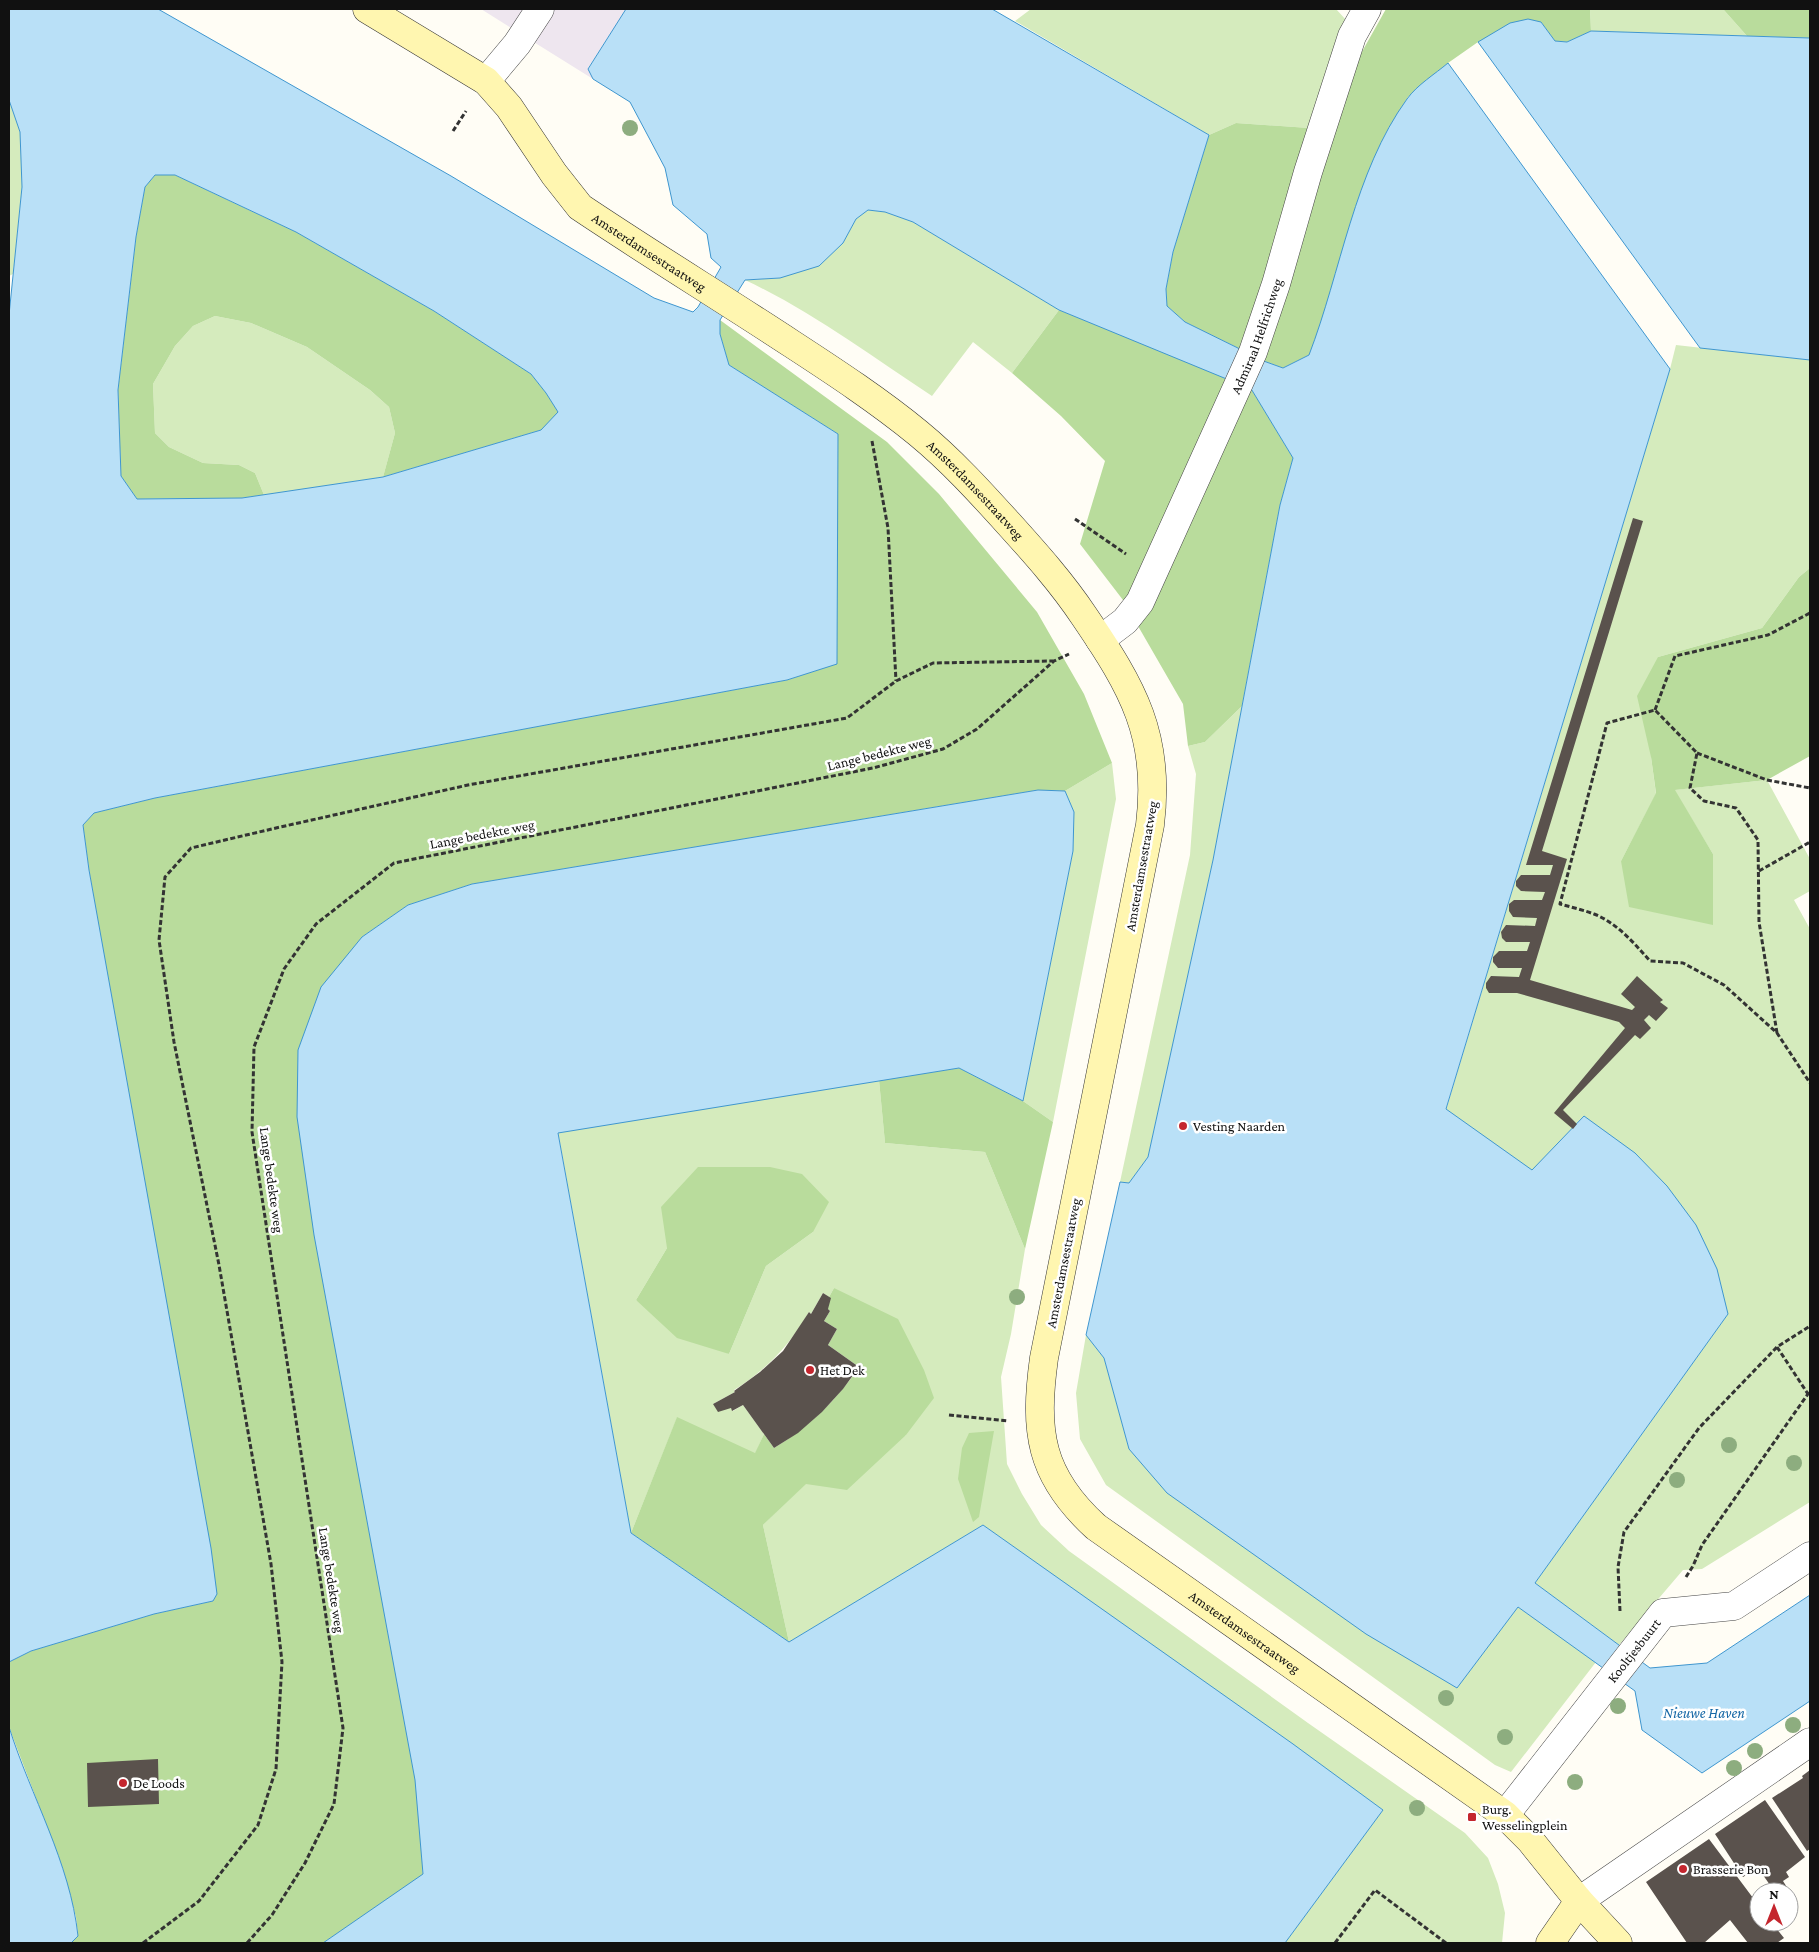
<svg xmlns="http://www.w3.org/2000/svg" width="1819" height="1952" font-family="'Crimson Pro',serif">
  <style>
    .industrial { fill: #eee6ef }
    .green { fill: #d5ebbd; fill-rule: evenodd }
    .forest { fill: #b9dc9c }
    .water { fill: #b9e0f7; stroke: #3f96cf; fill-rule: evenodd }
    .building { fill: #5a524d }
    .lines { fill: none; stroke-linecap: round; stroke-linejoin: round }
    .street-casing { stroke: #444; stroke-width: 29 }
    .secondary-casing { stroke: #333; stroke-width: 29 }
    .path { stroke: #333; stroke-width: 3; stroke-dasharray: 5 2.5; stroke-linecap: butt }
    .street { stroke: #fff; stroke-width: 28 }
    .secondary { stroke: #fff6b0; stroke-width: 28 }
    .tree { fill: #8dad7f }
    .poi-dot { fill: #c4262e; stroke: #fff; stroke-width: 2 }
    .labels { text-anchor: middle; dominant-baseline: central; stroke-width: 5; stroke-linejoin: round; paint-order: stroke }
    .street-label { font-size: 14px; fill: #111; stroke: #fff }
    .poi-label { font-size: 14px; fill: #111; stroke: #fff; text-anchor: start }
    .water-label { font-size: 15px; font-style: italic; fill: #1768a6; stroke: #fff }
  </style>
  <rect width="100%" height="100%" fill="#fffdf5"/>
  <path class="industrial" d="M481 9H626L588 68 593 79Z"/>
  <path class="green" d="M1031 9H1336L1347 21 1309 128 1236 123 1209 135 1015 21Z
    M1590 9H1723L1747 36 1591 31Z
    M9 100 20 132 22 187 13 274 9 276Z
    M868 210 885 212 913 222 1059 310 1012 373 973 342 932 396C871 356 811 311 745 280L780 278 843 243 856 219Z
    M215 316 251 323 307 347 370 390 389 407 395 433 383 477 264 495 255 473 239 465 203 463 169 447 155 433 153 384 175 346 193 326Z
    M1676 345 1810 360V568L1799 577 1762 628 1658 657 1651 757 1656 794 1621 861 1713 854 1674 790 1767 780 1810 859V891L1794 900 1810 929V1502L1702 1569 1683 1570 1619 1645 1535 1583 1728 1314 1584 1116 1532 1171 1446 1110 1670 369Z
    M1242 706 1213 860 1148 1157 1129 1183 1120 1182 1190 855 1196 774 1188 746 1205 742Z
    M1112 763 1116 799 1053 1122 1023 1101 1073 851 1074 812 1065 791Z
    M879 1080 885 1143 985 1152 1025 1249 1011 1334 1001 1377 1007 1464 1022 1494 1041 1525 1069 1551 1308 1723 1465 1833 1488 1858 1498 1884 1505 1913 1502 1943H1285L1383 1810 983 1525 789 1642 763 1525 806 1483 906 1435 834 1288 829 1297 823 1293 811 1314 809 1312C790 1345 765 1371 734 1390L735 1392 713 1404 731 1408 733 1411 743 1405 764 1434 755 1454 677 1418 631 1533 558 1132ZM813 1232 766 1266 729 1354 636 1300 667 1248Z
    M1086 1335 1104 1358 1129 1449 1457 1688 1518 1607 1596 1662 1511 1772 1495 1765 1106 1485 1080 1439 1076 1393Z"/>
  <path class="forest" d="M1386 9H1590L1591 31 1567 42 1555 41 1541 22 1478 42 1448 63 1408 97 1385 135 1362 189 1322 323 1309 355 1283 368 1258 359 1359 57Z
    M1723 9H1810V38L1747 36Z
    M1236 123 1309 128 1244 351 1185 322 1167 306 1166 289 1173 252 1209 135Z
    M155 175H175L296 232 434 311 531 374 546 393 559 413 541 430 383 477 395 433 389 407 370 390 307 347 251 323 215 316 193 326 175 346 153 384 155 433 169 447 203 463 239 465 255 473 264 495 242 498 137 499 121 476 118 390 136 237 145 187Z
    M1059 310 1250 387 1293 458 1280 505 1242 706 1205 742 1188 746 1183 704 1123 600 1080 544 1105 461 1061 416 1012 373Z
    M720 320 887 442 939 494 1037 612 1084 694 1112 763 1065 791 1038 790 472 884 408 905 362 937 423 1875 323 1943H71L78 1935 76 1917 63 1869 9 1727V1662L31 1651 154 1614 213 1601 89 870 83 825 94 813 155 798 787 680 836 664 838 434 729 365 720 334Z
    M1810 568V756L1767 780 1675 790 1713 854V925L1629 907 1621 861 1656 793 1651 757 1637 696 1658 657 1762 628 1799 577Z
    M959 1068 1023 1101 1053 1122 1025 1249 985 1152 885 1143 879 1080Z
    M698 1167H770L802 1174 829 1202 813 1232 766 1266 729 1354 677 1338 636 1300 667 1248 661 1207Z
    M834 1288 898 1319 924 1370 934 1398 906 1435 847 1490 806 1484 763 1525 789 1642 631 1533 677 1417 755 1453 764 1434 774 1448C809 1427 836 1401 859 1367L828 1345 837 1329 824 1321 830 1311 828 1309 829 1297Z
    M994 1431 979 1517 973 1522 958 1479 962 1448 969 1433Z"/>
  <path class="water" d="M9 9H158L451 176 654 298 693 312 698 307 721 267 711 258 707 234 673 205 665 168 630 102 593 79 588 69 626 9H992L1209 135 1173 252 1166 289 1167 306 1185 322 1244 351 1229 380 1059 310 913 222 885 212 868 210 856 219 843 243 819 266 780 278 745 280 720 320V334L729 365 838 434 837 664 787 680 155 798 94 813 83 825 89 870 211 1548 217 1594 213 1601 154 1614 31 1651 9 1662V315L22 187 20 132 9 100ZM155 175H175L296 232 434 311 531 374 546 393 558 412 541 430 383 477 242 498 137 499 121 476 118 390 136 237 145 187Z
    M1528 19 1541 22 1555 41 1567 42 1591 31 1810 38V360L1700 348 1478 42 1510 23Z
    M1448 63 1670 369 1446 1109 1532 1170 1584 1116 1635 1153 1667 1186 1696 1225 1717 1269 1728 1314 1535 1583 1650 1668 1707 1663 1810 1595V1701L1702 1773 1642 1730 1635 1691 1518 1607 1457 1688 1366 1634 1167 1493 1129 1449 1104 1358 1086 1335 1120 1182 1129 1183 1148 1157 1213 860 1280 505 1293 458 1250 387 1258 359 1283 368 1309 355C1341 272 1354 172 1407 99 1417 85 1435 74 1448 63Z
    M1038 790 1065 791 1074 812 1073 851 1023 1101 959 1068 558 1133 631 1533 789 1642 983 1525 1293 1744 1383 1810 1285 1943H323L423 1874 415 1780 314 1235 297 1117 298 1050 321 987 362 937 408 905 472 884Z
    M9 1727C31 1797 70 1862 78 1936L71 1943H9Z"/>
  <path class="building" d="M1633 518 1643 521 1542 851 1567 859 1530 980 1632 1010 1635 1007 1621 994 1637 976 1663 1000 1660 1002 1668 1008 1656 1021 1649 1015 1644 1020 1651 1028 1640 1039 1635 1035 1563 1110 1577 1124 1573 1129 1554 1113 1625 1028 1619 1022 1517 993H1489L1486 988V983L1491 976 1519 977 1522 968H1498L1493 962V957L1499 951H1527L1530 942H1506L1502 938 1501 932 1506 925 1535 926 1537 918 1513 917 1509 911V904L1514 900H1542L1545 892 1521 891 1516 886V881L1521 875H1550L1553 865H1526Z
    M823 1293 831 1298 828 1309 830 1311 824 1321 837 1329 828 1345 859 1367 843 1389 822 1412 798 1433 774 1448 743 1405 732 1411 731 1408 718 1412 713 1404 735 1392 734 1391 760 1372 783 1351 809 1312 811 1314Z
    M158 1759 159 1804 88 1807 87 1763Z
    M1810 1770V1849L1807 1851 1772 1798 1803 1778 1802 1776Z
    M1765 1800 1805 1857 1786 1872 1789 1877 1783 1881 1788 1889 1784 1892H1762L1770 1885 1758 1868 1743 1877 1715 1834Z
    M1709 1839 1759 1906V1922H1771L1784 1938 1777 1943H1748L1730 1920 1704 1943H1687L1646 1882Z"/>
  <g class="lines">
    <defs>
      <g id="street">
        <path d="M486 81 517 44 540 9"/>
        <path id="s1" d="M1100 640 1125 621 1140 602 1253 352 1276 284 1308 172 1352 36 1367 9"/>
        <path id="s2" d="M1505 1815 1663 1613 1734 1606 1810 1556"/>
        <path d="M1579 1901 1810 1742"/>
      </g>
      <g id="secondary">
        <path id="s3" d="M367 9 486 81 509 107 554 174 580 207C650 254 722 298 792 344 835 372 879 401 918 433 952 461 980 492 1009 524 1036 554 1062 583 1084 616 1133 688 1161 736 1150 825L1044 1358C1034 1431 1039 1475 1096 1527L1505 1815 1530 1840 1579 1901 1550 1943"/>
        <path d="M1579 1901 1618 1943"/>
      </g>
    </defs>
    <use href="#street" class="street-casing"/>
    <use href="#secondary" class="secondary-casing"/>
    <path class="path" d="M453 131 466 111
      M872 441 888 528 896 681
      M1075 519 1126 554
      M1655 710 1675 656 1768 635 1810 613
      M1697 753 1767 780 1810 788
      M1759 871 1810 842
      M1777 1033 1759 922 1758 840 1736 808 1704 801 1690 788 1697 753 1655 710 1607 723 1560 904C1571 907 1583 910 1594 914 1617 923 1634 943 1650 961L1683 963 1724 985 1777 1033 1810 1083
      M1777 1347 1810 1397
      M949 1415 1008 1421
      M1686 1577 1693 1566 1702 1545 1810 1391
      M1620 1611 1618 1567 1624 1532 1699 1428 1777 1347 1810 1326
      M143 1943 199 1901 258 1825 276 1769 282 1662 271 1564 219 1265 174 1042 159 940 165 877 191 848 276 828 468 785 847 718 896 681 933 663 1054 661
      M247 1943 272 1915 305 1863 334 1804 343 1728 252 1132 254 1047 284 969 316 924 394 863 873 768 943 749 977 729 1054 661 1069 654
      M1335 1943 1375 1890 1446 1943"/>
    <use href="#street" class="street"/>
    <use href="#secondary" class="secondary"/>
  </g>
  <g class="tree">
    <circle cx="630" cy="128" r="8"/>
    <circle cx="1017" cy="1297" r="8"/>
    <circle cx="1729" cy="1445" r="8"/>
    <circle cx="1794" cy="1463" r="8"/>
    <circle cx="1677" cy="1480" r="8"/>
    <circle cx="1446" cy="1698" r="8"/>
    <circle cx="1618" cy="1706" r="8"/>
    <circle cx="1793" cy="1725" r="8"/>
    <circle cx="1505" cy="1737" r="8"/>
    <circle cx="1755" cy="1751" r="8"/>
    <circle cx="1734" cy="1768" r="8"/>
    <circle cx="1575" cy="1782" r="8"/>
    <circle cx="1417" cy="1808" r="8"/>
  </g>
  <g class="poi-dot">
    <circle cx="1183" cy="1126" r="5"/>
    <circle cx="810" cy="1370" r="5"/>
    <circle cx="123" cy="1783" r="5"/>
    <rect x="1467" y="1812" width="10" height="10" rx="2.5"/>
    <circle cx="1683" cy="1869" r="5"/>
  </g>
  <g class="labels">
    <g class="street-label">
      <text stroke="none"><textPath href="#s3" startOffset="379">Amsterdamsestraatweg</textPath></text>
      <text stroke="none"><textPath href="#s1" startOffset="346">Admiraal Helfrichweg</textPath></text>
      <text stroke="none"><textPath href="#s3" startOffset="784">Amsterdamsestraatweg</textPath></text>
      <text transform="translate(879 753) rotate(-14)">Lange bedekte weg</text>
      <text transform="translate(482 834) rotate(-11)">Lange bedekte weg</text>
      <text transform="translate(1141 866) rotate(-80)">Amsterdamsestraatweg</text>
      <text transform="translate(272 1180) rotate(82)">Lange bedekte weg</text>
      <text transform="translate(1063 1263) rotate(-79)">Amsterdamsestraatweg</text>
      <text transform="translate(332 1580) rotate(81)">Lange bedekte weg</text>
      <text stroke="none"><textPath href="#s3" startOffset="2088">Amsterdamsestraatweg</textPath></text>
      <text stroke="none"><textPath href="#s2" startOffset="209">Kooltjesbuurt</textPath></text>
    </g>
    <g class="poi-label">
      <text x="1193" y="1126">Vesting Naarden</text>
      <text x="820" y="1370">Het Dek</text>
      <text x="133" y="1783">De Loods</text>
      <text x="1482" y="1809">Burg.<tspan x="1482" dy="16">Wesselingplein</tspan></text>
      <text x="1693" y="1869">Brasserie Bon</text>
    </g>
    <g class="water-label">
      <text x="1704" y="1713">Nieuwe Haven</text>
    </g>
  </g>
  <rect width="1819" height="1952" fill="none" stroke="#111111" stroke-width="20"/>
  <g transform="translate(1774 1907)"><circle r="24" fill="#ffffff" stroke="#a0a0a0"/>
  <path d="M0-4L9 19L0 12L-9 19Z" fill="#c4262e"/>
  <text y="-8" font-size="14" font-weight="bold" text-anchor="middle" fill="#111111">N</text>
  </g>
</svg>
